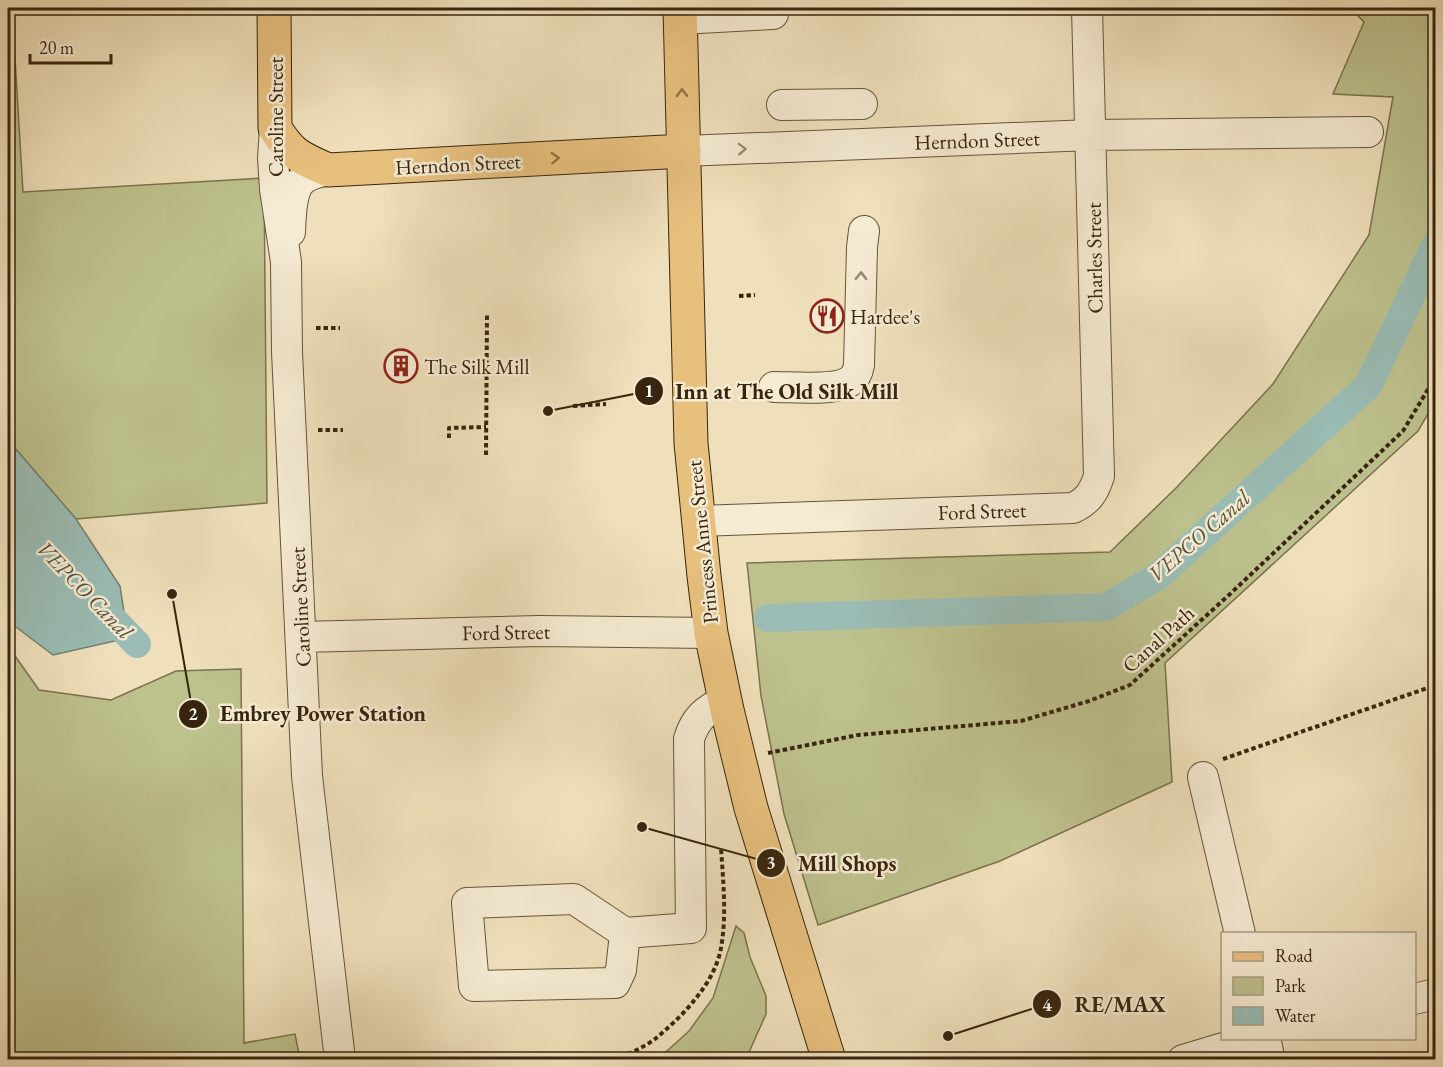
<svg xmlns="http://www.w3.org/2000/svg" width="1443" height="1067" font-family="'EB Garamond',serif">
  <style>
    .green { fill: #bdc18d; stroke: #7a734e; stroke-width: 1.5 }
    .water { fill: #9abcb4; stroke: #738072; stroke-width: 1.5 }
    .lines { fill: none; stroke-linecap: round; stroke-linejoin: round }
    .canal { stroke: #9abcb4; stroke-width: 28 }
    .minor-casing { stroke: #665439; stroke-width: 32 }
    .major-casing { stroke: #38250e; stroke-width: 35 }
    .path { stroke: #38250e; stroke-width: 4; stroke-dasharray: 4.5 3; stroke-linecap: butt }
    .minor { stroke: #f5ebd3; stroke-width: 30 }
    .major { stroke: #e8c07e; stroke-width: 33 }
    .oneway { stroke: #907246 }
    .oneway2 { stroke: #968870 }
    .labels { text-anchor: middle; dominant-baseline: central; stroke-width: 5; stroke-linejoin: round; paint-order: stroke }
    .street-label { font-size: 21px; fill: #38250e; stroke: #f5ebd3 }
    .poi-label { font-size: 21px; fill: #38250e; stroke: #f5ebd3; text-anchor: start }
    .water-label { font-size: 22px; font-style: italic; fill: #555240; stroke: #f5ebd3 }
    .leader { fill: none; stroke: #38250e; stroke-width: 2 }
    .callout-dot { fill: #38250e; stroke: #f5ebd3; stroke-width: 2 }
    .mark-label { font-size: 18px; text-anchor: middle; font-weight: bold; fill: #fff }
    .callout-label { font-size: 22px; text-anchor: middle; font-weight: bold; fill: #38250e; stroke: #f5ebd3; stroke-width: 5; stroke-linejoin: round; paint-order: stroke }
  </style>
  <rect width="100%" height="100%" fill="#efe0bb"/>
  <filter id="stains"><feTurbulence type="fractalNoise" baseFrequency=".00333" numOctaves="4"/><feColorMatrix values="0 0 0 0 .2 0 0 0 0 .09 0 0 0 0 .02 0 0 0 .5 -.17"/></filter>
  <radialGradient id="worn" r=".72"><stop offset=".6" stop-color="#630" stop-opacity="0"/><stop offset="1" stop-color="#630" stop-opacity=".3"/></radialGradient>
  <path class="green" d="M8 8H12L23 192 264 178 267 503 76 519 8 440Z
    M1350 8H1435L1436 400 1418 431 1165 663 1172 782 1000 861 818 925 784 814 761 696 747 563 1110 552 1176 488 1273 384 1369 235 1393 97 1333 94 1364 22Z
    M8 646 39 690 111 700 176 671 241 669 244 1043 295 1034 300 1059H8Z
    M736 926 744 933 750 957 766 996V1014L746 1059H651L667 1051 689 1031 713 998Z"/>
  <path class="water" d="M8 440 76 519 120 586 128 638 53 655 8 621Z"/>
  <g class="lines">
    <path class="canal" d="M99 605 137 644
      M768 618 1106 607 1157 577 1368 386 1436 244"/>
    <defs>
      <path id="minor" d="M680 19 773 14
        M782 105 862 104
        M275 128 273 158 275 189 286 262 287 352 307 776 340 1060
        M684 151 1091 135 1368 132
        M290 232C291 216 290 187 305 178 312 173 321 172 328 170
        M774 387C792 387 837 391 850 381 856 377 858 371 859 365L862 247 864 231
        M698 521 1073 508C1088 501 1094 492 1099 476L1087 8
        M301 637 540 631 711 633
        M1203 777 1240 934
        M625 933 621 970 615 983 474 986 467 903 574 899 625 933 691 928 689 739C695 719 706 709 725 701
        M1414 999 1436 994
        M1265 1038 1270 1060
        M1183 1060 1256 1038"/>
      <path id="major" d="M274 8 275 128C291 155 301 158 328 170L684 151
        M680 8 691 443 704 576 711 633 727 710 751 808 829 1060"/>
    </defs>
    <use href="#minor" class="minor-casing"/>
    <use href="#major" class="major-casing"/>
    <path class="path" d="M739 296 755 295
      M316 328H340
      M573 406 606 404
      M318 430H343
      M449 438V428L486 427
      M486 455 487 315
      M768 753 858 735 1021 721 1089 701 1130 685 1230 594 1403 431 1436 376
      M1223 759 1436 685
      M614 1060C628 1054 643 1048 655 1039 682 1017 715 983 721 948 727 914 723 881 721 847"/>
    <use href="#minor" class="minor"/>
    <use href="#major" class="major"/>
  </g>
  <defs><path id="oneway-chevron" d="M-2-3.5L2.5 0L-2 3.5" fill="none" stroke-width="1.6" stroke-linecap="round" stroke-linejoin="round" transform="scale(1.5)"/></defs>
  <g class="oneway">
    <use href="#oneway-chevron" transform="translate(682 93) rotate(-91)"/>
    <use href="#oneway-chevron" transform="translate(555 158) rotate(-3)"/>
  </g>
  <g class="oneway2">
    <use href="#oneway-chevron" transform="translate(742 149) rotate(-2)"/>
    <use href="#oneway-chevron" transform="translate(861 276) rotate(-89)"/>
  </g>
  <defs>
    <symbol id="restaurant-ring" viewBox="-11 -11 22 22"><circle r="9.5" fill="#f5ebd3" stroke="#8f2418" stroke-width="1.5"/><path d="M-5-6h1v4h1v-4h1v4h1v-4h1v5L-1.5 .5V6h-2V.5L-5-1ZM5-6V6H3V1.5H1.5Q1.5-4 5-6Z" fill="#8f2418"/></symbol>
    <symbol id="building-ring" viewBox="-11 -11 22 22"><circle r="9.5" fill="#f5ebd3" stroke="#8f2418" stroke-width="1.5"/><path d="M-4-6H4V6H1V3H-1V6H-4ZM-2.5-4.3h1.7v1.8h-1.7ZM.8-4.3h1.7v1.8H.8ZM-2.5-1h1.7V.8h-1.7ZM.8-1h1.7V.8H.8Z" fill="#8f2418"/></symbol>
  </defs>
  <g fill-rule="evenodd">
    <use href="#restaurant-ring" x="808" y="297" width="38" height="38"/>
    <use href="#building-ring" x="382" y="347" width="38" height="38"/>
  </g>
  <g class="labels">
    <g class="street-label">
      <text transform="translate(275 117) rotate(-90)">Caroline Street</text>
      <text transform="translate(977 140) rotate(-2)">Herndon Street</text>
      <text transform="translate(458 164) rotate(-3)">Herndon Street</text>
      <text transform="translate(1094 258) rotate(-91)">Charles Street</text>
      <text transform="translate(982 511) rotate(-2)">Ford Street</text>
      <text transform="translate(702 542) rotate(-96)">Princess Anne Street</text>
      <text transform="translate(300 607) rotate(-93)">Caroline Street</text>
      <text transform="translate(506 632) rotate(-1)">Ford Street</text>
      <text transform="translate(1158 639) rotate(-42)">Canal Path</text>
    </g>
    <g class="poi-label">
      <text x="850" y="316">Hardee's</text>
      <text x="424" y="366">The Silk Mill</text>
    </g>
    <g class="water-label">
      <text transform="translate(1199 536) rotate(-41)">VEPCO Canal</text>
      <text transform="translate(85 590) rotate(46)">VEPCO Canal</text>
    </g>
  </g>
  <path class="leader" d="M548 411L649 391M172 594L193 714M642 827L771 863M948 1036L1047 1004"/>
  <g class="callout-dot">
    <circle cx="548" cy="411" r="6"/>
    <circle cx="172" cy="594" r="6"/>
    <circle cx="642" cy="827" r="6"/>
    <circle cx="948" cy="1036" r="6"/>
    <circle cx="649" cy="391" r="15"/>
    <circle cx="193" cy="714" r="15"/>
    <circle cx="771" cy="863" r="15"/>
    <circle cx="1047" cy="1004" r="15"/>
  </g>
  <g class="mark-label">
    <text x="649" y="397">1</text>
    <text x="193" y="720">2</text>
    <text x="771" y="869">3</text>
    <text x="1047" y="1011">4</text>
  </g>
  <g class="callout-label">
    <text x="787" y="399">Inn at The Old Silk Mill</text>
    <text x="323" y="721">Embrey Power Station</text>
    <text x="847" y="871">Mill Shops</text>
    <text x="1120" y="1012">RE/MAX</text>
  </g>
  <rect width="1443" height="1067" fill="none" stroke="#efe0bb" stroke-width="30"/>
  <rect x="9" y="9" width="1425" height="1049" fill="none" stroke="#38250e" stroke-width="3"/>
  <rect x="15" y="15" width="1413" height="1037" fill="none" stroke="#38250e" stroke-width="1.5"/>
  <rect x="1221" y="932" width="195" height="108" fill="#f5ebd3" stroke="#a99c84" stroke-width="1.5"/>
  <rect x="1233" y="952" width="30" height="9" fill="#e8c07e" stroke="#a99c84" stroke-width="1.5"/>
  <text x="1275" y="962" font-size="18" fill="#38250e">Road</text>
  <rect x="1233" y="977" width="30" height="18" fill="#bdc18d" stroke="#a99c84" stroke-width="1.5"/>
  <text x="1275" y="992" font-size="18" fill="#38250e">Park</text>
  <rect x="1233" y="1007" width="30" height="18" fill="#9abcb4" stroke="#a99c84" stroke-width="1.5"/>
  <text x="1275" y="1022" font-size="18" fill="#38250e">Water</text>
  <path d="M30 54v9h81v-9" fill="none" stroke="#38250e" stroke-width="3"/>
  <text x="39" y="54" font-size="18" fill="#38250e" stroke="#f5ebd3" stroke-width="4.5" paint-order="stroke">20 m</text>
  <rect width="100%" height="100%" filter="url(#stains)"/>
  <rect width="100%" height="100%" fill="url(#worn)"/>
</svg>
